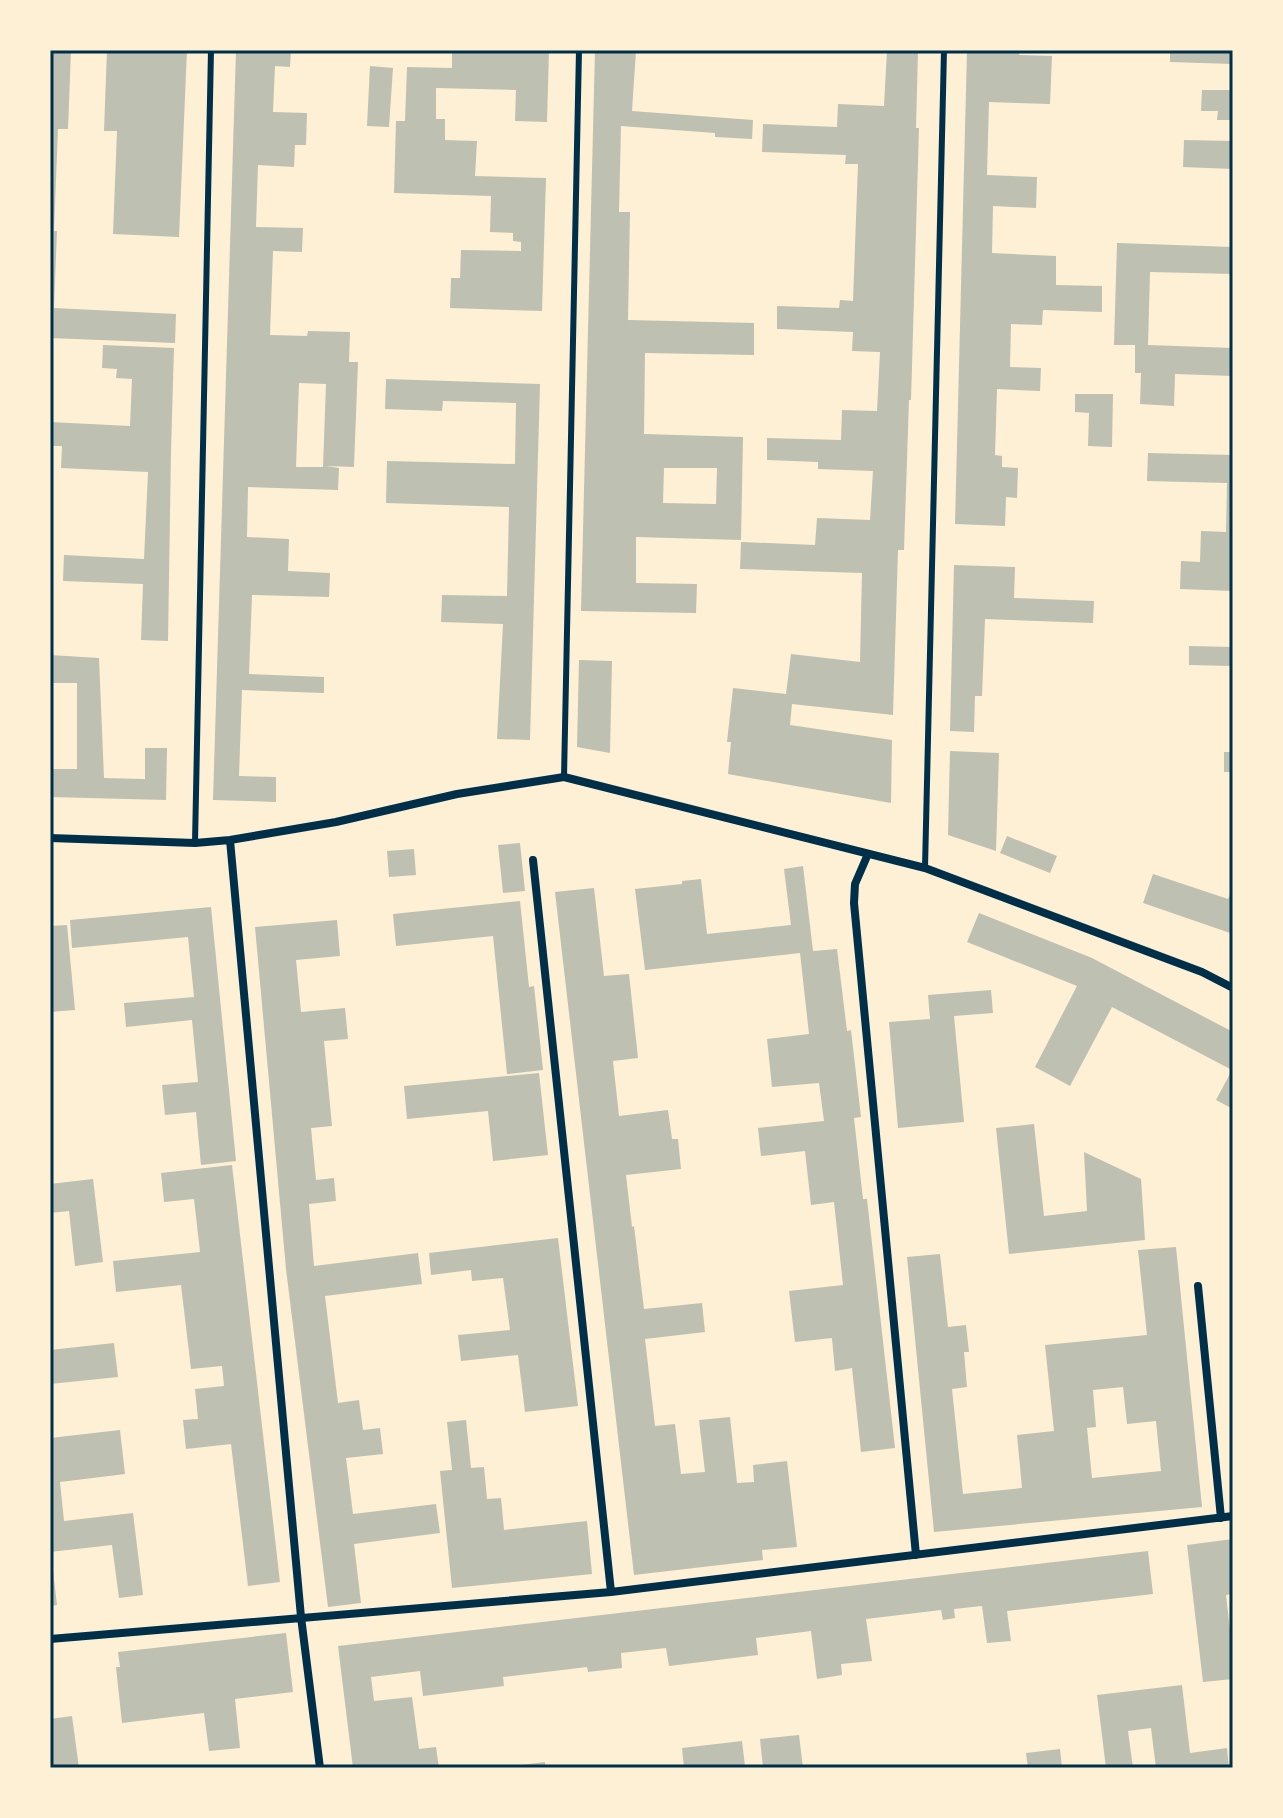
<svg xmlns="http://www.w3.org/2000/svg" width="1283" height="1818" font-family="'Source Serif 4',serif">
  <style>
    .building { fill: #bec0b2; fill-rule: evenodd }
    .lines { fill: none; stroke-linecap: round; stroke-linejoin: round }
    .service { stroke: #003049; stroke-width: 6 }
    .minor { stroke: #003049; stroke-width: 8 }
    .neatline { fill: none; stroke: #003049; stroke-width: 3 }
  </style>
  <rect width="100%" height="100%" fill="#fdf0d5"/>
  <path class="building" d="M50 50H71L68 129H58L54 231H57L54 308 176 314 175 343 50 338Z
    M107 50H187L179 237 113 234 117 131H104Z
    M236 50H291L290 67 275 66 273 112 307 113 306 145H295L294 167 258 165 256 227 303 228 302 252 273 251 270 335 307 336 308 331 350 332 349 362H358L354 467 326 466 339 468 338 490 248 487 247 537 289 539 288 571 330 573 329 597 252 595 249 674 324 677V693L242 690 239 776 276 777V802L213 800ZM299 383 326 384 323 467H296Z
    M452 50H549L547 122 515 121 516 90 436 88V119H445V140L477 141 475 176 546 178 542 311 450 308 451 278H460L461 250 521 251V242L513 241V233L490 232 491 196 394 193 396 121H405L407 67 452 68Z
    M595 50H636L632 111 753 120 752 139 715 137V133L621 126 619 212H630L628 320 754 323V355L645 353 644 434 743 437 741 540 636 537V583L697 584 696 613 581 611ZM664 468H717L716 504 663 503Z
    M887 50H918L916 128H919L911 400H909L904 550H898L893 715 792 704 790 725 892 740 891 803 728 774 731 742H727L733 688 786 694 791 654 860 662 862 573 740 569 741 542 815 545 817 518 870 520 873 471 818 469V462L767 460V438L841 440 842 410 877 411 880 352 852 351 853 332 777 329V306L839 308 840 300 853 301 858 164H845L846 155 762 152 763 124 837 127 838 104 884 106Z
    M967 50H1020L1019 55 1052 56 1050 104 989 102 987 175 1037 177 1036 208 993 206 992 253 1056 256V285L1102 286V312L1043 310 1042 325 1011 324 1010 367 1041 368 1040 391 997 389 995 455 1002 456V467L1018 468 1017 498 1006 497 1005 526 955 524Z
    M1170 50H1233V64L1170 62Z
    M370 66 393 68 389 127 367 126Z
    M1202 90H1233V120H1217L1218 111H1201Z
    M1184 140 1233 141V169L1183 167Z
    M1117 243 1233 247V274L1150 272 1148 345 1233 348V376L1175 374 1174 406 1140 404 1141 373H1135V345H1114Z
    M103 345 174 348 171 451 168 641 141 640 143 584 63 581 64 555 144 559 148 472 61 468 62 446H50V422L130 426 132 379 116 378 117 369 102 368Z
    M386 379 540 384 530 740 497 739 503 624 441 622 442 595 507 596 509 507 386 503 387 461 515 464 516 403 443 401 442 411 385 409Z
    M1075 394H1113L1112 447 1088 446 1089 413 1075 412Z
    M1148 453 1233 455V591L1180 589 1181 561 1200 562 1201 531 1226 532 1227 483 1147 481Z
    M954 565 1015 567 1014 598 1094 601 1093 623 985 619 982 696H975L974 732 950 731Z
    M1189 646 1233 647V666L1189 665Z
    M50 655 99 658 104 778 145 779V748H167L166 800 50 797V769H77V683H50Z
    M579 660 612 661 610 753 577 747Z
    M950 751 999 753 996 851 948 835Z
    M1224 752H1233V772H1224Z
    M1007 836 1057 856 1050 873 1000 853Z
    M520 843 525 891 503 893 498 845Z
    M414 849 416 875 389 877 387 851Z
    M803 866 813 951 837 949 847 1031 851 1030 861 1117 854 1118 863 1199H867L895 1448 861 1452 852 1368 835 1371 832 1338 795 1342 789 1291 843 1285 834 1202 811 1205 805 1151 761 1156 758 1128 824 1121 819 1083 772 1087 767 1039 809 1034 800 953 645 970 635 889 682 884V881L701 879 707 934 791 925 784 869Z
    M1153 874 1228 899 1233 887V934L1143 903Z
    M594 888 604 976 629 974 638 1058 613 1061 619 1116 668 1110 672 1139H678L681 1169 626 1175 632 1227 634 1226 644 1309 702 1303 705 1332 645 1339 655 1426 675 1424 681 1474 705 1472 699 1420 730 1417 737 1483 754 1482 753 1465 787 1461 797 1547 762 1550 763 1560 634 1575 555 892Z
    M520 901 529 987 534 986 543 1070 507 1074 493 936 396 946 393 914Z
    M211 907 236 1161 201 1165 196 1112 165 1115 162 1085 198 1082 192 1020 126 1027 124 1003 194 997 188 937 72 948 70 920Z
    M979 913 1092 958 1233 1032V1109L1216 1100 1232 1070 1112 1007 1070 1086 1035 1067 1077 986 967 942Z
    M337 920 340 956 296 960 301 1012 345 1008 348 1039 324 1041 332 1126 311 1128 316 1180 334 1178 336 1201 309 1204 314 1266 418 1253 422 1284 325 1296 338 1403 359 1400 363 1430 380 1428 383 1454 346 1458 353 1514 436 1504 440 1533 354 1544 361 1603 328 1607 286 1269 255 927Z
    M67 925 75 1010 50 1012V926Z
    M991 990 993 1013 954 1016 964 1122 898 1128 889 1022 930 1019 928 995Z
    M539 1073 548 1155 493 1161 488 1111 407 1119 404 1086Z
    M1034 1124 1044 1216 1087 1211 1084 1152 1141 1179 1145 1240 1009 1254 996 1128Z
    M232 1165 280 1582 248 1586 231 1444 186 1449 183 1420 198 1419 195 1389 224 1386 222 1366 191 1369 181 1285 116 1292 113 1261 200 1252 194 1199 164 1202 161 1173Z
    M93 1179 103 1262 75 1266 69 1211 50 1213V1184Z
    M558 1238 578 1406 525 1412 518 1355 461 1361 458 1335 510 1330 503 1278 472 1281 471 1270 431 1275 429 1253Z
    M1176 1247 1202 1507 934 1532 907 1257 940 1254 948 1327 966 1325 969 1352H964L967 1387 952 1389 963 1494 1022 1488 1017 1435 1054 1431 1045 1345 1147 1335 1138 1250ZM1123 1387 1127 1424 1156 1421 1161 1471 1092 1478 1087 1428 1096 1427 1093 1390Z
    M114 1343 118 1377 50 1384V1350Z
    M466 1420 471 1468 484 1467 487 1499 501 1498 504 1530 587 1521 592 1574 452 1588 440 1471 452 1470 447 1422Z
    M120 1430 125 1474 60 1482 64 1521 133 1513 143 1595 119 1598 112 1545 50 1552V1438Z
    M1233 1539V1594L1226 1595 1233 1656V1679L1203 1682 1187 1545Z
    M1148 1551 1153 1594 1007 1611 1011 1641 987 1643 982 1606 954 1609 955 1618 943 1620 941 1610 866 1619 872 1661 841 1664 842 1675 817 1679 811 1631 756 1638 758 1655 669 1666 666 1648 621 1653 622 1668 588 1672 587 1667 503 1677 504 1686 423 1696 420 1671 371 1677 374 1701 412 1697 419 1749 436 1747 439 1768H353L338 1646Z
    M50 1562H52L57 1605 50 1606Z
    M286 1633 293 1692 235 1699 240 1748 209 1751 204 1713 122 1723 116 1667H120L118 1652Z
    M1182 1685 1190 1753 1227 1748 1229 1768H1156L1151 1728 1128 1731 1133 1768H1106L1097 1695Z
    M72 1716 79 1768H50V1719Z
    M799 1735 803 1768H763L760 1739Z
    M742 1741 745 1766 735 1768H684L682 1748Z
    M1060 1749 1062 1768H1028L1026 1753Z
    M545 1762V1768H514V1766Z"/>
  <g class="lines">
    <path class="service" d="M564 777 579 50
      M195 843 211 50
      M925 868 944 50"/>
    <path class="minor" d="M50 838 195 843 230 840 336 822 457 794 564 777 925 868 1202 972 1233 988
      M230 840 301 1617 320 1768
      M868 854 855 884 854 903 916 1555
      M533 860 611 1592
      M1198 1286 1221 1518
      M50 1639 611 1592 1233 1516"/>
  </g>
  <rect width="1283" height="1818" fill="none" stroke="#fdf0d5" stroke-width="104"/>
  <rect x="52" y="52" width="1179" height="1714" class="neatline"/>
</svg>
